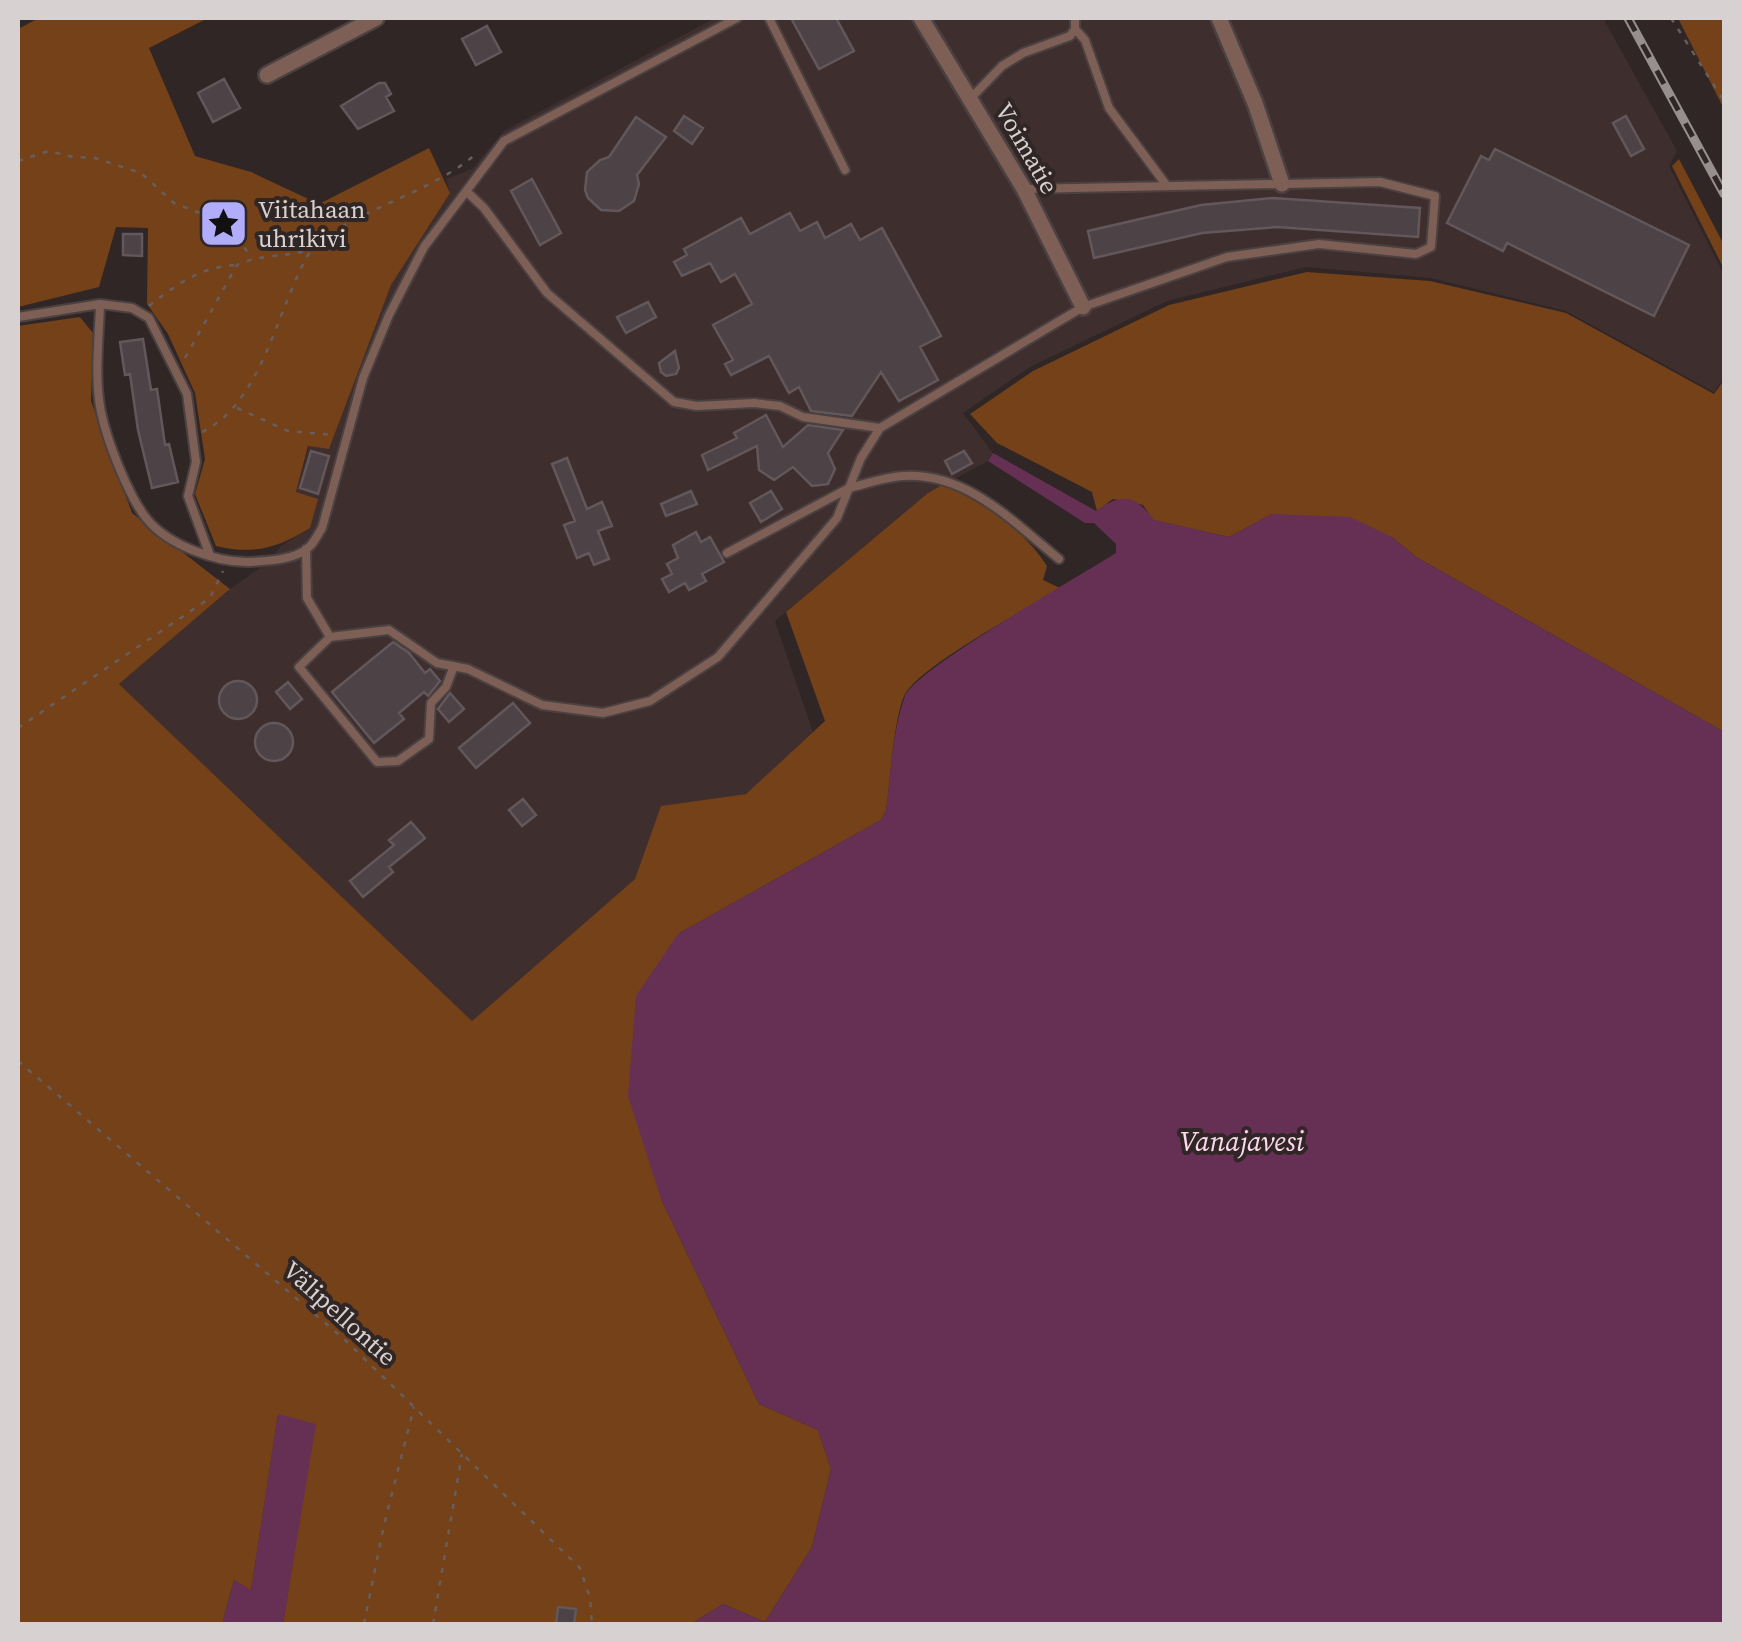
<svg xmlns="http://www.w3.org/2000/svg" width="1742" height="1642" font-family="'Source Serif 4',serif">
  <style>
    .built { fill: #3f2e2e }
    .green { fill: #744119 }
    .water { fill: #663054 }
    .building { fill: #4d4245; stroke: #62575a; stroke-width: 2.5 }
    .lines { fill: none; stroke-linecap: round; stroke-linejoin: round }
    .service-casing { stroke: #4b4141; stroke-width: 12 }
    .minor-casing { stroke: #4b4141; stroke-width: 20 }
    .path { stroke: #675e5e; stroke-width: 2.5; stroke-dasharray: 5 8; stroke-linecap: butt }
    .service { stroke: #7d5f56; stroke-width: 8 }
    .minor { stroke: #7d5f56; stroke-width: 15 }
    .rail-casing { stroke: #978f8f; stroke-width: 9 }
    .rail { stroke: #302626; stroke-width: 5; stroke-dasharray: 15; stroke-linecap: butt }
    .labels { text-anchor: middle; dominant-baseline: central; stroke-width: 8; stroke-linejoin: round; paint-order: stroke }
    .street-label { font-size: 25px; fill: #d8d1d1; stroke: #302626 }
    .poi-label { font-size: 25px; fill: #d8d1d1; stroke: #302626; text-anchor: start }
    .water-label { font-size: 28px; font-style: italic; fill: #fcd8ed; stroke: #302626 }
  </style>
  <rect width="100%" height="100%" fill="#302626"/>
  <path class="built" d="M715 18H1603L1677 151 1669 166 1724 275V377L1714 392 1566 311 1431 278 1306 267 1167 301 1030 367 963 413 993 453 988 461 928 493 775 621 813 732 746 794 662 806 635 879 472 1021 119 684 230 589 270 561 281 546 310 528 296 492 309 446 329 449 391 285 450 193 446 179 472 169 504 131Z"/>
  <path class="green" d="M39 18H208L149 48 195 156 251 172 319 204 429 148 450 193 391 285 329 449 308 446 296 492 318 499 310 528C277 548 255 555 216 546L195 494 205 459 195 393 168 334 147 304 148 228 116 227 99 287 18 307V29Z
    M1678 18H1724V109Z
    M1679 159 1724 245V269L1672 166Z
    M1307 272 1430 281 1566 313 1714 394 1724 380V732L1416 557 1392 537 1272 514 1229 537 1153 520 1143 505 1113 499 1097 511 1092 492 997 443 970 414 1033 371 1169 305Z
    M80 317 93 333 91 401 132 513 230 589 119 684 472 1021 635 879 661 806 746 794 825 721 786 612 928 493 944 484C984 505 1022 527 1047 566L1043 580 1060 588C1025 610 929 661 907 691 894 709 890 786 886 811L881 820 678 934 661 1199 759 1404 818 1430 831 1469 812 1547 765 1622 723 1604 691 1624H283L294 1553 278 1415 251 1591 234 1580 222 1624H18V326Z"/>
  <path class="water" d="M993 453 1096 511C1122 493 1134 494 1154 520L1229 537 1272 514 1350 517 1392 537 1416 557 1724 732V1624H691L723 1604 765 1622 812 1547 831 1469 818 1430 759 1404 661 1199 628 1096 636 996 678 934 881 820 886 811C891 774 892 732 905 696 915 670 1083 574 1116 553V544L1094 523H1085L988 461Z
    M278 1414 316 1424 283 1624H222L234 1580 251 1590Z"/>
  <path class="building" d="M791 18H836L854 51 819 69Z
    M487 26 501 52 476 65 462 39Z
    M224 79 240 108 213 122 198 93Z
    M379 83H385L391 94 386 97 394 111 358 129 341 106Z
    M684 116 703 128 692 144 674 131Z
    M1626 116 1644 149 1631 156 1613 123Z
    M636 117 666 137 637 175 639 184 634 201 619 211 601 210 588 198 585 190 587 172 600 160 609 157Z
    M1495 149 1689 245 1654 316 1507 243 1503 251 1447 223 1481 156 1489 160Z
    M532 179 561 233 540 245 511 191Z
    M1273 198 1420 208 1418 237 1277 227 1202 233 1094 258 1088 231 1201 205Z
    M790 213 800 231 817 222 825 238 851 224 860 240 882 228 941 336 920 347 938 380 899 401 881 372 852 416 811 411 799 387 789 393 769 356 731 375 725 364 733 360 713 325 752 304 735 274 721 282 710 263 682 276 674 262 687 255 684 249 741 218 750 234Z
    M123 234H142V256L123 255Z
    M648 302 656 317 626 333 617 317Z
    M143 339 151 390 157 389 165 445 169 444 178 482 152 488 138 430 130 374 125 375 120 342Z
    M675 351 679 368 676 374 666 376 661 372 659 363Z
    M766 415 783 447 808 425 843 430 828 453 835 469 828 484 812 486 793 467 774 480 759 470 757 446 708 470 702 455 737 438 734 433Z
    M311 451 329 456 318 494 300 488Z
    M964 451 972 463 952 474 945 461Z
    M567 458 587 509 602 502 612 526 598 531 609 559 594 565 589 553 577 558 564 525 575 521 552 464Z
    M691 491 697 504 666 516 661 504Z
    M771 491 782 509 761 522 750 503Z
    M696 532 701 542 710 537 724 562 702 574 706 581 689 590 685 583 669 592 662 579 672 574 667 564 678 558 673 545Z
    M393 642 409 653 425 673 430 669 440 681 428 696 424 692 399 713 404 719 374 743 332 692Z
    M219 700a19 19 0 1 1 38 0a19 19 0 1 1-38 0Z
    M288 682 302 699 290 709 276 692Z
    M450 693 464 709 449 722 438 709Z
    M513 703 530 723 476 768 459 748Z
    M255 742a19 19 0 1 1 38 0a19 19 0 1 1-38 0Z
    M523 799 536 815 522 826 509 810Z
    M411 822 425 838 389 867 393 872 363 897 350 881 394 845 389 840Z
    M558 1607 576 1609 574 1624H556Z"/>
  <g class="lines">
    <defs>
      <path id="service" d="M769 18 845 170
        M1075 29 1085 40 1109 108 1167 186
        M970 99 1002 66 1023 53 1070 36 1075 29V18
        M467 192 484 208 547 293 674 402 697 406 754 403 780 406 803 417 880 428
        M100 304C99 340 94 377 101 412 107 441 128 495 146 518 167 545 217 563 250 562 267 561 296 560 309 547 314 543 318 534 322 528L363 378 389 315 424 247 504 141 737 18
        M18 317 100 304 132 308 149 318 187 394 196 462 188 496 209 553
        M306 549 307 598 330 637 389 630 437 663 468 669 542 705 603 713 650 701 718 657 837 518 849 488C866 484 885 477 903 476 967 472 1013 522 1059 559
        M727 553 849 488 861 458 880 428 1083 307 1227 257 1319 244 1416 254 1431 247 1435 196 1380 182 1024 189
        M330 637 299 667 377 762 398 761 429 739 431 703 446 687 454 666"/>
      <path id="minor" d="M921 18 1024 189 1083 307
        M1219 18 1255 103 1282 184
        M267 75 376 18"/>
    </defs>
    <use href="#service" class="service-casing"/>
    <use href="#minor" class="minor-casing"/>
    <path class="path" d="M1671 18 1724 101
      M18 161 49 151 73 157 95 158 141 173 174 203 197 212 218 215 251 256
      M149 306C175 285 201 267 235 265
      M185 358 237 265C261 253 288 258 312 249 323 244 333 232 343 226 385 202 445 183 478 152
      M237 408 288 431 334 435
      M202 432C264 402 277 305 311 250
      M18 728 210 598 223 571
      M18 1061 344 1339 580 1568 590 1598 592 1624
      M364 1624 384 1525 414 1407
      M433 1624 462 1454"/>
    <use href="#service" class="service"/>
    <use href="#minor" class="minor"/>
    <defs>
      <path id="rail" d="M1628 18 1724 194"/>
    </defs>
    <use href="#rail" class="rail-casing"/>
    <use href="#rail" class="rail"/>
  </g>
  <defs>
    <symbol id="sight-square" viewBox="-11 -11 22 22"><rect x="-9" y="-9" width="18" height="18" rx="4" fill="#b1adfa" stroke="#302626"/><path d="M0-6L1.8-2.2L6-1.7L2.9 1.2L3.7 5.4L0 3.3L-3.7 5.4L-2.9 1.2L-6-1.7L-1.8-2.2Z" fill="#111"/></symbol>
  </defs>
  <g fill-rule="evenodd">
    <use href="#sight-square" x="196" y="196" width="55" height="55"/>
  </g>
  <g class="labels">
    <g class="street-label">
      <text transform="translate(1027 148) rotate(60)">Voimatie</text>
      <text transform="translate(340 1313) rotate(42)">Välipellontie</text>
    </g>
    <g class="poi-label">
      <text x="258" y="209">Viitahaan<tspan x="258" dy="29">uhrikivi</tspan></text>
    </g>
    <g class="water-label">
      <text x="1242" y="1141">Vanajavesi</text>
    </g>
  </g>
  <rect width="1742" height="1642" fill="none" stroke="#d8d1d1" stroke-width="40"/>
</svg>
